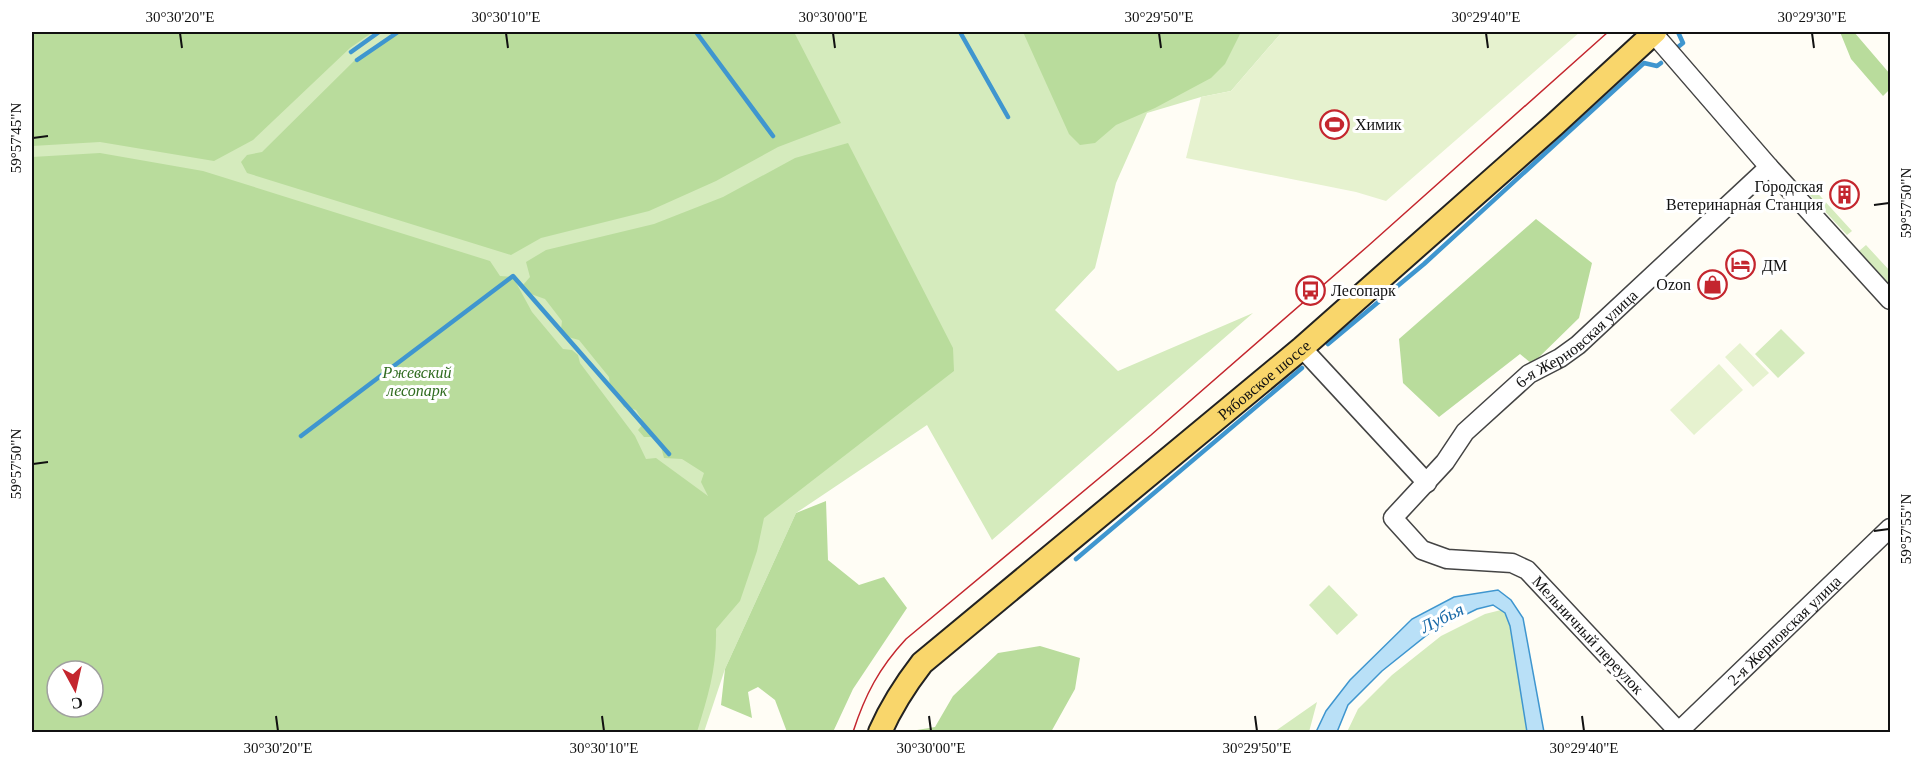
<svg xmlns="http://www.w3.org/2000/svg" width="1922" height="764" font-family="Georgia,serif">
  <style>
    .green { fill: #d5ebbd; fill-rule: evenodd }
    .forest { fill: #b9dc9c; fill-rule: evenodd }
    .pitch { fill: #e6f2cf }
    .water { fill: #b9e0f7; stroke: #3f96cf; stroke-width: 1.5 }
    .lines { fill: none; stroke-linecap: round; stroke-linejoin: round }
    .stream { stroke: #3f96cf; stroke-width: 4.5 }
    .minor-casing { stroke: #444; stroke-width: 21 }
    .major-casing { stroke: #222; stroke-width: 26 }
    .minor { stroke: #fff; stroke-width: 18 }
    .major { stroke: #f9d66b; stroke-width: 22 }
    .tram { stroke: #c4262e; stroke-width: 1.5 }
    .ticks { fill: none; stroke: #111; stroke-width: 2 }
    .labels { text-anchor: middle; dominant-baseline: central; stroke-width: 6; stroke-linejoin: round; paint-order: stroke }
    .poi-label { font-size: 16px; fill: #111; stroke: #fff; text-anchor: start }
    .street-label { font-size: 16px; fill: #111; stroke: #fff }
    .park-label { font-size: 16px; font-style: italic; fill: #2f6b1f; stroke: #fff }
    .water-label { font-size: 18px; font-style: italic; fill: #1768a6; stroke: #fff }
    .neatline { fill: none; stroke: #111; stroke-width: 2 }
    .ticks-label { font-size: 15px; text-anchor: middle; fill: #111 }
  </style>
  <rect width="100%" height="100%" fill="#fffdf5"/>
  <path class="green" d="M32 32H1282L1231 91 1201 97 1147 113 1116 183 1095 268 1055 310 1118 371 1253 313 992 540 927 425 796 513 725 669 704 732H32ZM57 671H93V707H57Z
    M1811 186 1852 231 1847 235 1806 191Z
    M1866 245 1890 271V285L1859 251Z
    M1781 329 1805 353 1778 378 1755 354Z
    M1329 585 1358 615 1337 635 1309 605Z
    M1501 610 1513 618 1534 732H1347L1358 709 1392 675 1441 636 1485 614Z
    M1317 702 1309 732H1274Z"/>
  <path class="forest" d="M32 32H373L350 48 253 140 214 161 100 142 32 146Z
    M396 32H794L841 123 778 147 716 181 649 211 541 238 511 255 247 173 241 162 247 155 262 152 356 59Z
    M1023 32H1241L1225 64 1211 78 1155 108 1116 125 1095 143 1080 145 1069 134Z
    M1840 32H1854L1890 74V89L1883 96 1851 59Z
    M848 143 953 348 954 371 764 518 757 551 740 601 716 629C717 668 708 696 697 732H32V157L100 153 203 171 490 261 500 276 513 277 532 312 563 349 572 350 578 355 580 363 635 436 646 459 656 458 708 496 701 482 704 473 682 459 664 458 661 447 654 437H644L638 430 644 423 636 410 624 407 610 386 609 377 579 340 568 337 561 329 562 321 545 299 528 293 523 285 530 277 526 262 546 250 654 224 723 197 795 158ZM57 671H93V707H57Z
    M1536 219 1592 263 1579 318 1532 364 1520 354 1439 417 1403 383 1399 339Z
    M826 501 828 560 859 585 884 577 907 608 853 689 833 732H787L775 700 758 687 748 692 752 718 721 705 725 669 796 513Z
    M1040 646 1080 658 1075 689 1051 732H905L935 727 953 696 998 653Z"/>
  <path class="pitch" d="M1282 32H1580L1386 201 1356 192 1186 158 1201 97 1231 91Z
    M1740 343 1769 373 1753 387 1725 357Z
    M1719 364 1743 390 1694 435 1670 410Z"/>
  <path class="water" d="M1498 590 1511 600 1523 618 1544 732H1527L1510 626 1505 613 1493 605 1477 609 1432 631 1382 671 1348 705 1337 732H1316L1326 711 1350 680 1412 619 1454 597Z"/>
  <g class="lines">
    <path class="stream" d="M696 32 773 136
      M960 32 1008 117
      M1678 32 1683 43 1678 47
      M351 52 379 32
      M357 60 398 32
      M1328 344 1424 264 1644 63 1657 66 1661 63
      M301 436 513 276 669 454
      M1076 559 1302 368"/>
    <defs>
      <g id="minor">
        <path d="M1653 33 1769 167"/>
        <path d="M1302 348 1427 483"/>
        <path id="s1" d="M1678 732 1890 528"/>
        <path id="s2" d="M1679 732 1527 570 1512 563 1447 559 1422 550 1393 518 1445 462 1465 432 1529 374 1560 358 1578 345 1769 167 1890 300"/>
      </g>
      <g id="major">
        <path id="s3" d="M880 732C891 707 905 685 922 663L1302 348 1554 125 1655 32"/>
      </g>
    </defs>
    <use href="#minor" class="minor-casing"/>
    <use href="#major" class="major-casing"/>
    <use href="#minor" class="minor"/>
    <use href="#major" class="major"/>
    <path class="tram" d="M853 732C865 695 879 668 906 639L1151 435 1368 246 1608 32"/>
  </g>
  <path class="ticks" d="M180 33 182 48M506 33 508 48M833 33 835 48M1159 33 1161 48M1486 33 1488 48M1812 33 1814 48M33 138 48 136M1874 205 1889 203M33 464 48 462M1874 531 1889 529M276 716 278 731M602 716 604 731M929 716 931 731M1255 716 1257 731M1582 716 1584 731"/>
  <defs>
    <symbol id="stadium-ring" viewBox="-11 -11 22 22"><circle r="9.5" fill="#fff" stroke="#c4262e" stroke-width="1.5"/><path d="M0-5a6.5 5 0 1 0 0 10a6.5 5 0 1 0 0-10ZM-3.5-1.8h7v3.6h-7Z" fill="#c4262e"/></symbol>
    <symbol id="building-ring" viewBox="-11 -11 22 22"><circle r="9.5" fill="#fff" stroke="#c4262e" stroke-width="1.5"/><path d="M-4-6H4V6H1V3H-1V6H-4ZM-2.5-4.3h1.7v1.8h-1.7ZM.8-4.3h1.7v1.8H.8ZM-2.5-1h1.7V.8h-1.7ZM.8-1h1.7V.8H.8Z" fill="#c4262e"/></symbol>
    <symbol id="hotel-ring" viewBox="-11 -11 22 22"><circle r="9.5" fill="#fff" stroke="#c4262e" stroke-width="1.5"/><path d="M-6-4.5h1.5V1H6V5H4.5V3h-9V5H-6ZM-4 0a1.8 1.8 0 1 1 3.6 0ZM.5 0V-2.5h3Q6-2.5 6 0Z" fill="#c4262e"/></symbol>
    <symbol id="shop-ring" viewBox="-11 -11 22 22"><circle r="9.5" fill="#fff" stroke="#c4262e" stroke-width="1.5"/><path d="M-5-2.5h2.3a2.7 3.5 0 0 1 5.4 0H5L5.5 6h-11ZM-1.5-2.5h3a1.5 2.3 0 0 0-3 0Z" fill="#c4262e"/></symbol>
    <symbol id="bus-ring" viewBox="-11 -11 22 22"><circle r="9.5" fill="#fff" stroke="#c4262e" stroke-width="1.5"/><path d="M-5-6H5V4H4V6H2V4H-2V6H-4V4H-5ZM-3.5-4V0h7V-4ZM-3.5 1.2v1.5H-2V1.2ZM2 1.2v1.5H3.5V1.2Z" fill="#c4262e"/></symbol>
  </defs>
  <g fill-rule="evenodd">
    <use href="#stadium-ring" x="1318" y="108" width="33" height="33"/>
    <use href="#building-ring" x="1828" y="178" width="33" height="33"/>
    <use href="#hotel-ring" x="1724" y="248" width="33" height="33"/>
    <use href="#shop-ring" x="1696" y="268" width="33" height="33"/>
    <use href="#bus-ring" x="1294" y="274" width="33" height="33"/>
  </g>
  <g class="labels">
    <g class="poi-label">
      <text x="1355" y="124">Химик</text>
      <text x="1823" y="186" text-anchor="end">Городская<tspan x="1823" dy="18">Ветеринарная Станция</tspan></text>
      <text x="1762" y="265">ДМ</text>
      <text x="1691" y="284" text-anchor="end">Ozon</text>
      <text x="1331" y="290">Лесопарк</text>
    </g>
    <g class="street-label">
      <text stroke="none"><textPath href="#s2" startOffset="632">6-я Жерновская улица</textPath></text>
      <text stroke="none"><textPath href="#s3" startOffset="525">Рябовское шоссе</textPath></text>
      <text stroke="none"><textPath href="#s1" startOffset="147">2-я Жерновская улица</textPath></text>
      <text transform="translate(1588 635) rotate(47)">Мельничный переулок</text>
    </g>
    <g class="park-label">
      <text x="417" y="372">Ржевский<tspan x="417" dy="18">лесопарк</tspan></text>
    </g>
    <g class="water-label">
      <text transform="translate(1442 618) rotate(-26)">Лубья</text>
    </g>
  </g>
  <rect width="1922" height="764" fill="none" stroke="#ffffff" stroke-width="66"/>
  <g transform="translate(75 689) rotate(172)"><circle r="28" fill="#ffffff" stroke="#a0a0a0" stroke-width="1.5"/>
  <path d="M0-4.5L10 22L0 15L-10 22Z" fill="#c4262e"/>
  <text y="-9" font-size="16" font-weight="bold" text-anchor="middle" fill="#111111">С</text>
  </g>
  <rect x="33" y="33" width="1856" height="698" class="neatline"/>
  <g class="ticks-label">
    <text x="180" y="22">30°30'20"E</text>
    <text x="506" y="22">30°30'10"E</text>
    <text x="833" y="22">30°30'00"E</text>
    <text x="1159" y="22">30°29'50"E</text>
    <text x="1486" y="22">30°29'40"E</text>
    <text x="1812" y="22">30°29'30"E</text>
    <text transform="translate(16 138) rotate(-90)" y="5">59°57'45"N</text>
    <text transform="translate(1906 203) rotate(-90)" y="5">59°57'50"N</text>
    <text transform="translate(16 464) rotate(-90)" y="5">59°57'50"N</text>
    <text transform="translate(1906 529) rotate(-90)" y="5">59°57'55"N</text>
    <text x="278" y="753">30°30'20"E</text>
    <text x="604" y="753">30°30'10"E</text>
    <text x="931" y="753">30°30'00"E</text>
    <text x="1257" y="753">30°29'50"E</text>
    <text x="1584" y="753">30°29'40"E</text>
  </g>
</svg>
